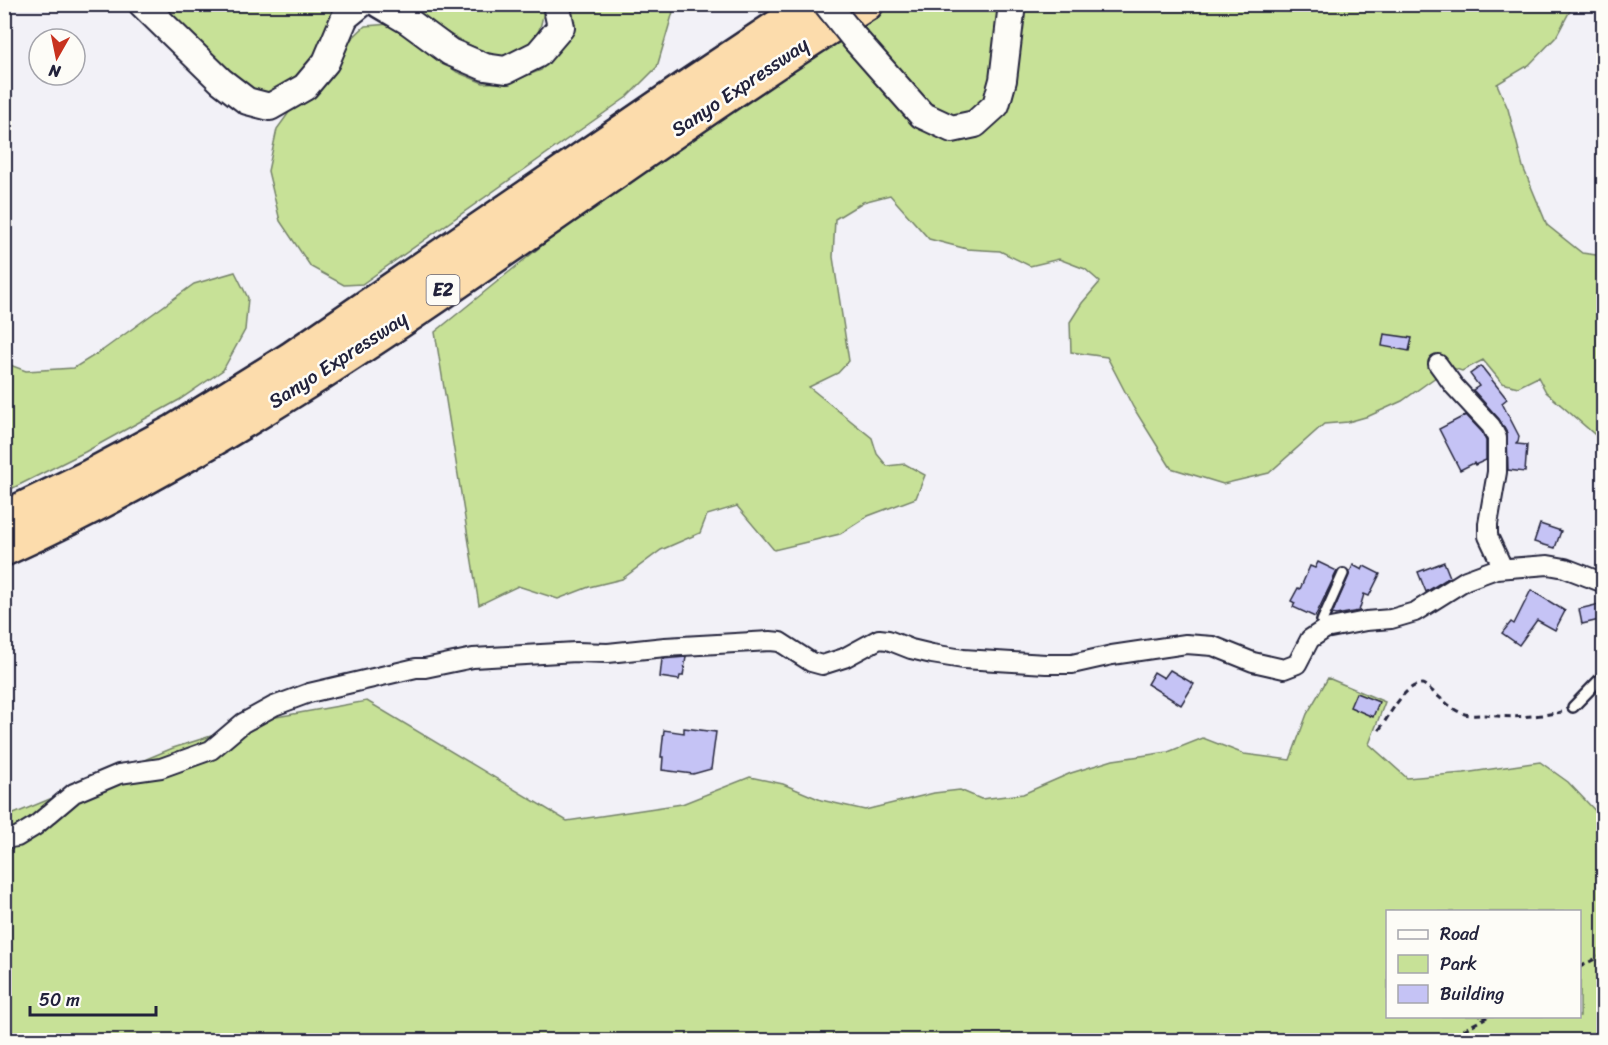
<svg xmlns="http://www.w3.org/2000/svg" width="1608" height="1045" font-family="Sriracha,sans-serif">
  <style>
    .green { fill: #c7e197; stroke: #748269; stroke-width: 1.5; fill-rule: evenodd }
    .building { fill: #c5c3f5; stroke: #22223b; stroke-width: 1.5 }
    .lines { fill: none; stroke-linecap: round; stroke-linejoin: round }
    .service-casing { stroke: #22223b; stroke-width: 14 }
    .minor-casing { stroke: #22223b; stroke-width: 22 }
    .secondary-casing { stroke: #22223b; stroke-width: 30 }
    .motorway-casing { stroke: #22223b; stroke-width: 38 }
    .path { stroke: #22223b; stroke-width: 3; stroke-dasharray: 6 4.5; stroke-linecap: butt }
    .service { stroke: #fdfcf7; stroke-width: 9 }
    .minor { stroke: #fdfcf7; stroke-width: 18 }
    .secondary { stroke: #fdfcf7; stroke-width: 26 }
    .motorway { stroke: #fcdcac; stroke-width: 33 }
    .secondary-bridge-casing { stroke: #22223b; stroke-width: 30; stroke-linecap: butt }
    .secondary-bridge { stroke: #fdfcf7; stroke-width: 26 }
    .labels { text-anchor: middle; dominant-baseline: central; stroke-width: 5; stroke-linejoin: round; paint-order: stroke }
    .shield { fill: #fdfcf7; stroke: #646373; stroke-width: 1.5 }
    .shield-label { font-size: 18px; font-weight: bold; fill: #22223b }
    .street-label { font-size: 20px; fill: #22223b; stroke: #fdfcf7 }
  </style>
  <rect width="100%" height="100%" fill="#f2f1f7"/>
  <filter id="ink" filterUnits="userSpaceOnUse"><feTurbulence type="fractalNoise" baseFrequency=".0167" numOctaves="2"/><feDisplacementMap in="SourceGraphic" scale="12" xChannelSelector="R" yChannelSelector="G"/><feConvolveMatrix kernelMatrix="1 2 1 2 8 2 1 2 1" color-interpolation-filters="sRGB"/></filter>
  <g filter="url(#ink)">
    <path class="green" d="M543 4C545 16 539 35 531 43 527 47 522 53 517 55 487 64 429 21 405 5Z
      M163 5H342L303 74 274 94 254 92 216 60Z
      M565 5H675L657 67 627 97 362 284 344 285 311 267 280 221 268 171 277 129 290 111 307 98 345 45 365 26 390 24 457 72 483 83 510 82 541 70 564 44 570 24Z
      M875 5H1573L1556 37 1529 65 1497 84 1508 109 1523 167 1547 225 1582 253 1603 256V445L1602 441 1546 392 1538 377 1518 387 1502 383 1483 360 1462 371 1450 367 1402 401 1369 416 1348 422 1324 424 1269 473 1223 484 1171 468 1133 407 1107 357 1071 352 1070 322 1082 303 1100 282 1085 269 1059 259 1030 266 1000 251 967 249 929 239 890 195 863 202 835 219 833 257 849 361 838 373 809 387 872 438 877 454 887 466 905 464 925 475 916 498 868 516 840 534 774 550 737 506 707 515 700 533 661 550 622 579 589 587 558 599 518 586 479 605 435 332 744 82Z
      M235 272 248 298 245 330 223 370 179 400 85 452 5 492V363L26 371 74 368 103 350 194 284Z
      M1328 678 1385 702 1369 744 1407 778 1464 773 1540 762 1568 782 1603 819V1040H5L4 818 173 748 265 719 367 701 567 821 682 804 750 777 783 784 821 800 865 810 934 793 960 790 981 799 1023 794 1071 773 1113 760 1168 752 1203 738 1244 754 1290 760 1307 714ZM1388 912H1580V1016H1388Z"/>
    <path class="building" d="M1384 334 1412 338 1409 351 1382 346Z
      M1481 366 1507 399 1502 403 1519 436 1518 442 1516 444 1527 445 1525 472 1508 470 1507 433 1499 419 1473 390 1479 386 1470 374Z
      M1466 415 1482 432 1486 441V460L1475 465 1474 463 1460 470 1439 429Z
      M1540 524 1561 531 1555 548 1534 542Z
      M1318 562 1337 571 1315 617 1293 607 1295 603 1291 601 1298 588 1300 589 1310 566 1315 568Z
      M1444 562 1450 577 1426 592 1418 572Z
      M1353 565 1362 570 1364 566 1380 574 1369 596 1364 594 1359 611 1336 615 1332 614Z
      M1531 590 1565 611 1555 630 1537 620 1519 645 1502 633 1511 622 1514 624Z
      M1604 603V619L1582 624 1579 609Z
      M686 657 683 676H680L679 680 660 677 662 659Z
      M1170 670 1194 684 1181 705 1147 684 1154 672 1164 678Z
      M1356 693 1379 702 1373 717 1350 707Z
      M684 728 716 732 711 769 693 774 662 770 663 757H661L664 730 684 733Z"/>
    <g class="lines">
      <defs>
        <path id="service" d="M1325 629 1322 621 1343 574
          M1573 707 1604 675"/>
        <path id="minor" d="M1438 364 1454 386 1491 426 1497 438V472L1488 524V536L1503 568
          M4 839 17 837 35 826 74 793 119 774 161 768 211 750 243 723 274 706 309 693 416 668H425L473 658 576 652 608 653 665 647 770 641 780 642 811 662 822 665 844 658 879 639 888 640 911 649 932 654 963 659 1046 664H1072L1112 655 1186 644 1213 646 1253 662 1284 669 1297 664 1310 639 1325 629 1366 621 1391 619 1415 612 1466 580 1496 569 1548 565 1565 568 1604 583"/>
        <path id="secondary" d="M142 4 221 81 247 101 270 107 305 87 326 62 345 17 361 4
          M379 4 408 21 450 52 485 67 506 70 538 54 561 27 556 4
          M855 39 922 115 952 129 975 124 996 105 1003 80 1012 4"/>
        <path id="motorway" d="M4 518 91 476 175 431 291 359 692 84 812 4
          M4 549C315 408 578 184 866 4"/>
      </defs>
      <use href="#service" class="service-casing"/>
      <use href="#minor" class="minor-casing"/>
      <use href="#secondary" class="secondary-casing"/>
      <use href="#motorway" class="motorway-casing"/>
      <path class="path" d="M1379 730C1389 717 1404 684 1422 684 1427 684 1449 709 1462 713 1469 716 1477 715 1485 715 1514 718 1533 717 1562 712
        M1580 967 1604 954
        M1445 1040 1489 1016"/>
      <use href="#service" class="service"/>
      <use href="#minor" class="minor"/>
      <use href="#secondary" class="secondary"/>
      <use href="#motorway" class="motorway"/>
      <defs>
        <path id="secondary-bridge" d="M827 4 855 39"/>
      </defs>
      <use href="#secondary-bridge" class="secondary-bridge-casing"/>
      <use href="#secondary-bridge" class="secondary-bridge"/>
    </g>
  </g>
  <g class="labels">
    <rect class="shield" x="426.5" y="275" width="33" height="30" rx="4.5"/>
    <g class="shield-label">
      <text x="443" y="290">E2</text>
    </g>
    <g class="street-label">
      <text transform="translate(740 87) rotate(-34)">Sanyo Expressway</text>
      <text transform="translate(338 360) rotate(-33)">Sanyo Expressway</text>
    </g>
  </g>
  <rect width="1608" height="1045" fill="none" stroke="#fdfcf7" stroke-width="24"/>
  <rect x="12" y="12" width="1584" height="1021" fill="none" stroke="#22223b" stroke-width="2" filter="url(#ink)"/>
  <rect x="1386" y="910" width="195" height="108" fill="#fdfcf7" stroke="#a5a5ac" stroke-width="1.5"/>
  <rect x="1398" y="930" width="30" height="9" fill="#fdfcf7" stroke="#a5a5ac" stroke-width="1.5"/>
  <text x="1440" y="940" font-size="18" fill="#22223b">Road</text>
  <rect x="1398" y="955" width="30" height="18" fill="#c7e197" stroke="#a5a5ac" stroke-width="1.5"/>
  <text x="1440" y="970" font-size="18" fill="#22223b">Park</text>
  <rect x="1398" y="985" width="30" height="18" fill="#c5c3f5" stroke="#a5a5ac" stroke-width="1.5"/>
  <text x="1440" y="1000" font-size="18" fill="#22223b">Building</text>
  <g transform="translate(57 57) rotate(189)"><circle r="28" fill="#fdfcf7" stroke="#a5a5ac" stroke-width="1.5"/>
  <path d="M0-4.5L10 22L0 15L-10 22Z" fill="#c8321e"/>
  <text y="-9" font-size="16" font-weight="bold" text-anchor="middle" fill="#22223b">N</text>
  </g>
  <path d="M30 1006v9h126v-9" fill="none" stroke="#22223b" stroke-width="3"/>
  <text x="39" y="1006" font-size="18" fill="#22223b" stroke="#fdfcf7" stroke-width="4.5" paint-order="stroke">50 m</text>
</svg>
